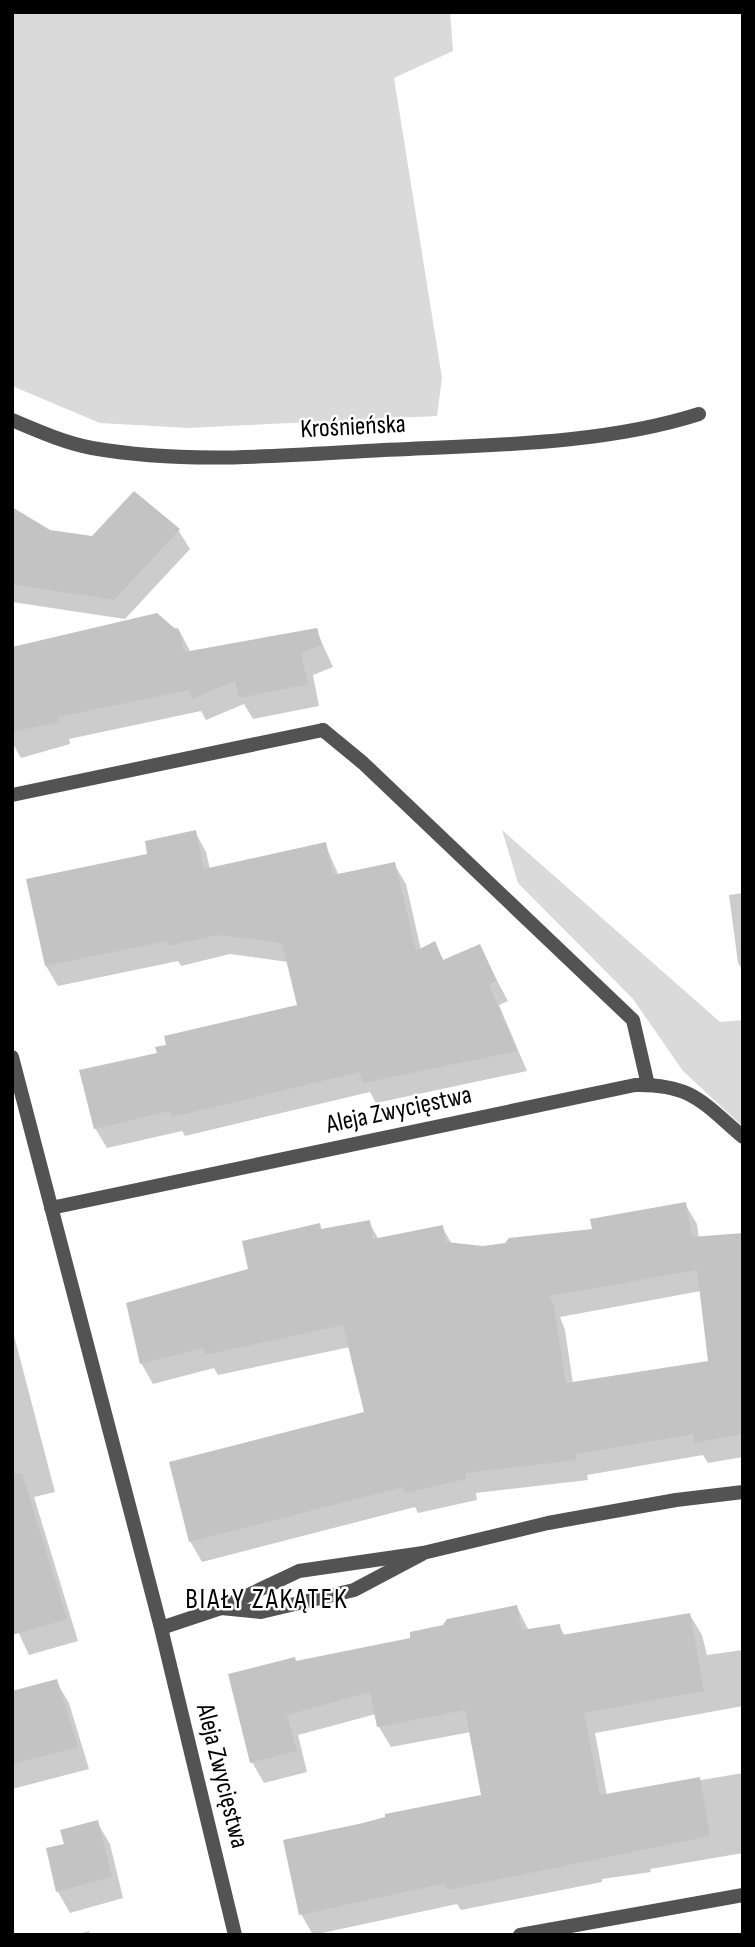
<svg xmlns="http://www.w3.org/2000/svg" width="755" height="1947" font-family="'Sofia Sans Condensed',sans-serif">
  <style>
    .green { fill: #dadada }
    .shadow { fill: #0003; fill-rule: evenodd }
    .building { fill: #c3c3c3; fill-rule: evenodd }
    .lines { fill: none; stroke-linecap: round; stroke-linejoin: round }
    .lane { stroke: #535353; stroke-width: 14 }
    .street { stroke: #535353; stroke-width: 14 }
    .labels { text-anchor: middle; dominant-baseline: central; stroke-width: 5; stroke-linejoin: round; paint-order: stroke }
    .street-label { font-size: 26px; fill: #000; stroke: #fff }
    .neighbourhood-label { font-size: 28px; letter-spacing: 2px; fill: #000; stroke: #fff }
  </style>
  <rect width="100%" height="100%" fill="#fff"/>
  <path class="green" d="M12 12H450L453 51 394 78 442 378 437 416 188 428 100 423 12 386Z
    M502 830 720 1022 743 1020V1127L683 1071 633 999 518 883Z"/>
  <path class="shadow" d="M12 509 49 531 93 538 178 530 190 549 125 619 12 602Z
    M178 628 191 653 316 630 333 667 313 675 319 706 253 719 244 704 206 720 201 711 69 739 70 744 21 758 12 742V647Z
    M195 832 206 852 210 869 325 844 339 876 394 864 406 884 421 950 434 944 444 961 479 947 508 1001 499 1005 527 1071 376 1103 370 1092 185 1136 182 1131 107 1148 95 1128 159 1054 299 1007 288 962 230 954 181 966 178 961 58 986 46 966 149 855Z
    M743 893V971L738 963 729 895Z
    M685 1204 697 1224 699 1239 743 1235V1457L708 1463 703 1455 587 1475 588 1480 476 1493 477 1500 418 1513 415 1507 202 1562 190 1541 366 1414 350 1347 218 1375 214 1368 153 1384 141 1363 250 1270 319 1225 322 1231 369 1222 379 1240 442 1227 452 1244 483 1248 594 1231ZM701 1291 710 1362 573 1384 565 1330 560 1317Z
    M12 1328 55 1492 34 1497 78 1641 29 1655 12 1619Z
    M517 1607 529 1631 559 1626 565 1636 690 1615 702 1635 707 1655 743 1650V1706L595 1733 607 1796 743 1773V1853L650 1869 651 1872 602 1879V1882L461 1910 457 1904 313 1935 301 1914 483 1797 471 1732 391 1747 379 1727 376 1714 298 1735 307 1772 264 1783 252 1762 296 1663 412 1639Z
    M56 1681 69 1703 89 1769 12 1789V1693Z
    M97 1822 110 1844 123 1898 70 1913 58 1892 48 1850 66 1845Z
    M89 1931 91 1935H74Z"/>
  <path class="building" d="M134 491 180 529 114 600 12 584V507L50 530 92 536Z
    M157 613 180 633 184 652 317 628 322 645 301 653 308 684 239 698 235 681 192 699 189 690 58 717 59 722 12 732V647Z
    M196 830 204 869 326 842 333 875 395 862 416 951 435 941 443 960 480 944 497 981 489 985 517 1051 363 1083 360 1072 172 1117 170 1111 94 1129 79 1070 157 1053 155 1047 166 1045 164 1036 297 1005 282 943 217 935 168 946 167 941 45 966 26 879 147 854 145 841Z
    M686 1202 693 1242 692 1237 743 1233V1434L694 1443 693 1434 576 1454 577 1460 465 1473 466 1479 405 1493 403 1487 189 1542 169 1462 364 1412 343 1325 205 1355 203 1348 140 1364 126 1303 248 1269 242 1241 320 1223 321 1229 370 1220 373 1239 443 1225 446 1242 483 1246 505 1243 509 1238 592 1229 590 1219ZM697 1270 708 1361 566 1383 554 1307 549 1296Z
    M22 1473 67 1619 12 1635V1474Z
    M517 1605 522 1630 560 1624 562 1635 690 1613 704 1691 584 1713 600 1795 700 1777 710 1836 447 1890 446 1883 299 1915 283 1840 363 1823 385 1817V1814L481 1795 465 1710 377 1727 370 1692 287 1715 297 1751 250 1763 228 1674 295 1657 296 1661 410 1638V1632L443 1625 447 1619Z
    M57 1679 78 1747 12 1764V1691Z
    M98 1820 112 1877 56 1892 46 1848 64 1844 60 1830Z"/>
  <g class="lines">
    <path class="lane" d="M323 730 363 763 633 1020 648 1085
      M221 1608 261 1612 354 1590 422 1554"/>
    <path class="street" d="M12 420C38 431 65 443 92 448 188 465 287 455 384 450 486 445 602 445 699 414
      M12 795 323 730
      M12 1057 161 1628 235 1935
      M51 1208 635 1085C692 1084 702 1102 743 1137
      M161 1628 221 1608 299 1571 423 1553 548 1523 676 1500 743 1492
      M520 1935 743 1895"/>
  </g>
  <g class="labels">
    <g class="street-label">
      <text transform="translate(353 427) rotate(-3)">Krośnieńska</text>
      <text transform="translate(399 1110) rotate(-12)">Aleja Zwycięstwa</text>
      <text transform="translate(222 1776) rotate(76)">Aleja Zwycięstwa</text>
    </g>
    <g class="neighbourhood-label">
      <text x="267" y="1599">BIAŁY ZAKĄTEK</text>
    </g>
  </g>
  <rect width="755" height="1947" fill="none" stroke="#000000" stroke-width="28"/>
</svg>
